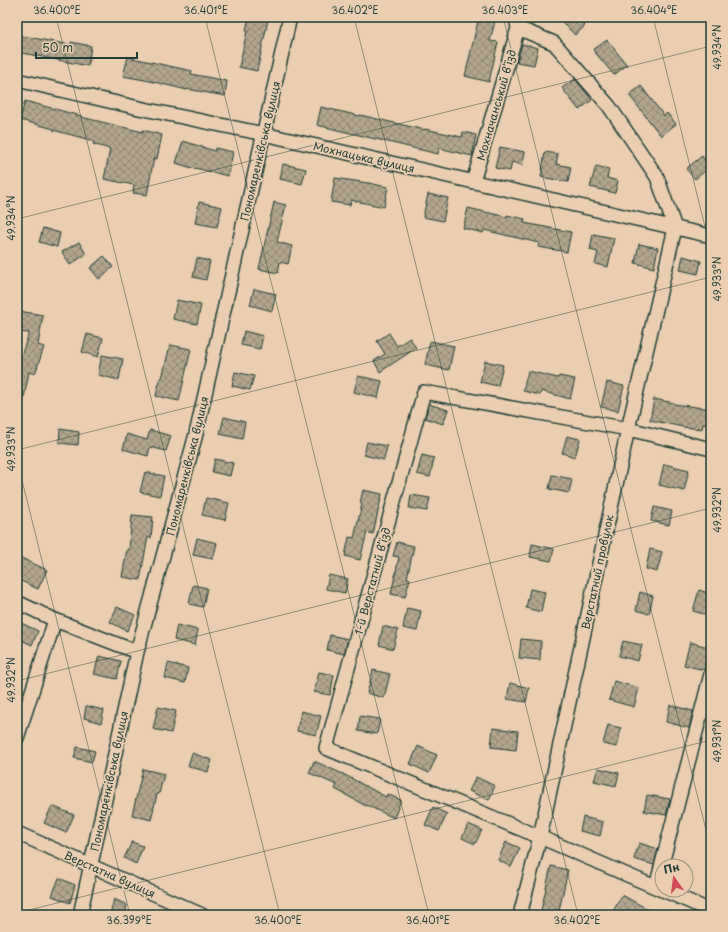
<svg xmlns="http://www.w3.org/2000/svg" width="728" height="932" font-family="'Playpen Sans',sans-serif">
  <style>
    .building { fill: url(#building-cross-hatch); stroke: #1f3d34 }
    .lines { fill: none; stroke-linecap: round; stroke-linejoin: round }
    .minor-casing { stroke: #1f3d34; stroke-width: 16 }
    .minor { stroke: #ebceb1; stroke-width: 13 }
    .ticks { fill: none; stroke: #1f3d34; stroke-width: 1; stroke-opacity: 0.45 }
    .labels { text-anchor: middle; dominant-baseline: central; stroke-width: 3.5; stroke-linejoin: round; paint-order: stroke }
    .street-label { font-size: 11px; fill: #1f3d34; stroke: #ebceb1 }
    .neatline { fill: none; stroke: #1f3d34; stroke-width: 1.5 }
    .ticks-label { font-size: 10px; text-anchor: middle; fill: #1f3d34 }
  </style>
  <defs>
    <pattern id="building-cross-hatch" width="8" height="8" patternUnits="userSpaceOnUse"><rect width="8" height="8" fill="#b2a58e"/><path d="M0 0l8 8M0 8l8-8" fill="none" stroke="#908875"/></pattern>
  </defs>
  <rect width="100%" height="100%" fill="#ebceb1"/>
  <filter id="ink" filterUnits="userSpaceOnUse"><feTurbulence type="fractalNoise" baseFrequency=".025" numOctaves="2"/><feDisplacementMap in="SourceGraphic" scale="8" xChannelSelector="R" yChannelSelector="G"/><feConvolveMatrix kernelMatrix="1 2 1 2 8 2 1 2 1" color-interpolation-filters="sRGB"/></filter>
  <g filter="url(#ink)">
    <path class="building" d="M249 17H256L268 20 257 71 239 67 247 31 246 30Z
      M479 17H496L490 41 498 42 489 82 465 76Z
      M568 17H576L585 26 575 35 562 22Z
      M17 35 71 45V42L91 46 88 66 17 52Z
      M607 40 627 65 614 75 593 50Z
      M522 44 538 48 534 65 517 62Z
      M128 57 192 71 191 74 227 81 225 96 187 89V90L150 81 123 76Z
      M575 79 592 100 579 110 562 88Z
      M641 86 664 116 667 113 676 124 661 136 629 95Z
      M25 101 81 116V117L143 132V130L162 135 157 159 154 158 147 195 133 193 134 185 104 179 110 149 93 144 94 141 53 130 54 129 20 120Z
      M321 107 360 116V115L425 130V129L462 137 463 132 476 135 472 156 439 148 438 154 317 125Z
      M183 141 215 151V148L233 152 228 176 195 168V169L176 163Z
      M500 147 525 152 522 165 512 162 510 171 495 168Z
      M545 152 558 154 556 164 571 167 568 182 541 177Z
      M702 156 710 167 695 179 686 169Z
      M283 164 306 169 302 184 280 179Z
      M596 166 609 169 607 178 618 181 615 193 590 187Z
      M335 178 368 183 388 187 384 207 351 200 350 205 331 202Z
      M428 194 448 198 443 221 423 217Z
      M199 202 222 207 217 227 195 223Z
      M274 202 286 205 277 242 292 246 288 264 280 262 278 273 259 269Z
      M468 208 507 217V215L525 219 524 223 571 232 567 252 538 247 539 243 484 230 483 233 463 228Z
      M43 228 60 233 57 247 39 242Z
      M593 234 614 238 608 267 595 264 598 252 590 250Z
      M79 242 86 254 70 265 62 252Z
      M639 244 658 248 654 268 635 263Z
      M104 256 113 267 99 279 90 268Z
      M683 256 701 261 698 274 680 270Z
      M197 258 210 261 206 280 193 277Z
      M254 289 276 294 272 311 250 305Z
      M177 300 201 305 197 324 173 319Z
      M19 311 43 315 38 345 44 347 35 374 29 372 22 408 17 407V368L29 333 17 332V323Z
      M244 331 263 336 260 349 241 345Z
      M389 333 397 346 410 338 416 348 380 372 374 361 385 354 377 341Z
      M87 334 103 338 98 357 82 352Z
      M430 341 454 346 449 370 425 365Z
      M170 345 191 349 179 401 156 396 160 378H162Z
      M102 355 123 359 119 380 98 375Z
      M485 361 503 365 498 386 480 382Z
      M528 371 558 378 559 376 575 379 570 399 541 391 540 395 523 391Z
      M235 372 254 376 250 390 232 386Z
      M358 376 382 381 378 398 354 392Z
      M607 382 624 386 618 411 601 407Z
      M654 399 674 403V404L711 409V425L703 424 702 429 683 427 650 420Z
      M429 404 448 410 443 424 425 418Z
      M224 417 245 422 242 439 220 434Z
      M60 429 79 432 78 445 59 443Z
      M150 430 171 436 166 451 150 447 148 456 123 449 127 434 147 440Z
      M567 436 580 439 575 457 562 453Z
      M367 442 387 446 384 460 364 455Z
      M422 455 434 458 430 477 417 474Z
      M215 459 233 463 230 476 212 472Z
      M664 464 689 470 684 491 659 485Z
      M145 472 164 476 160 496 140 492Z
      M552 475 572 479 569 493 549 489Z
      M363 490 382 494 373 534 367 532 360 560 345 556 349 537 354 538 362 504 360 503Z
      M411 495 430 498 427 511 409 508Z
      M206 498 229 503 225 520 202 515Z
      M654 507 672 511 669 525 651 521Z
      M132 515 153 517 151 538 148 537 140 580 122 577 127 549 129 550Z
      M197 538 217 543 213 559 193 555Z
      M397 542 414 546 407 578 410 579 405 597 391 594 399 557 393 556Z
      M532 544 554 549 551 561 530 557Z
      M650 549 662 552 657 572 646 569Z
      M17 556 47 570 38 589 17 579Z
      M329 575 348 579 345 593 326 589Z
      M193 585 207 588 203 607 189 604Z
      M530 589 545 592 541 612 526 608Z
      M699 590 711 594V616L693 611Z
      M640 592 653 596 649 614 636 610Z
      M117 607 135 615 127 631 110 622Z
      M407 608 421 611 417 631 403 628Z
      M17 621 38 631 32 645 17 638Z
      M177 625 198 630 195 645 174 640Z
      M383 626 398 630 393 649 379 645Z
      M330 635 348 639 344 654 327 650Z
      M521 639 541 641 540 660 519 658Z
      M623 641 642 645 638 661 619 656Z
      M690 642 711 648 704 670 684 665Z
      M99 656 121 661 117 679 94 674Z
      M168 663 188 668 185 683 165 678Z
      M373 670 390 674 384 698 367 693Z
      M319 672 334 675 330 695 314 692Z
      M614 681 639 688 634 707 609 700Z
      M510 683 529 688 526 702 507 699Z
      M670 705 693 711 689 728 666 722Z
      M86 706 104 710 101 723 84 718Z
      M158 707 176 711 171 733 153 729Z
      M301 711 321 716 316 735 297 731Z
      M360 716 380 719 377 734 358 731Z
      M608 725 621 728 617 747 603 744Z
      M493 728 518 731 516 750 491 747Z
      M418 746 437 755 429 773 410 764Z
      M77 747 95 751 92 762 74 758Z
      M192 753 212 760 208 772 188 766Z
      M314 761 345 775 386 797 387 794 401 800 394 818 366 805V806L335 789 337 785 309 773Z
      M598 768 619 773 616 786 594 781Z
      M143 769 164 774 159 794H157L151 820 132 815Z
      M476 777 495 786 489 800 469 791Z
      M647 795 670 799 666 815 644 811Z
      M52 806 74 815 66 833 44 823Z
      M433 807 447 814 439 831 425 825Z
      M583 817 603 822 600 836 580 831Z
      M468 824 482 830 475 844 462 838Z
      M132 842 143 846 136 864 124 858Z
      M506 842 520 848 511 867 498 860Z
      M639 843 658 849 654 865 634 859Z
      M551 866 568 870 558 915H540Z
      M59 878 75 885 70 903 52 896Z
      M622 895 658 915H611Z
      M114 899 127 905 125 915H110Z"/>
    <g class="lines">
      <defs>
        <path id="minor" d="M516 17 518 28 554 43 609 106 657 177 675 228 628 429 540 837 520 915
          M17 80 139 108 264 134 711 236
          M473 182 518 28
          M17 602 55 620 137 652
          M17 738 55 620
          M17 833 202 915
          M656 887 711 674
          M662 890 540 837 326 748 424 392 628 429 711 449
          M663 890 711 911
          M80 915 137 652 196 434 290 17"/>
      </defs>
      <use href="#minor" class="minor-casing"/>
      <use href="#minor" class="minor"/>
    </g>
  </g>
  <path class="ticks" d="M56 17 280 915M205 17 429 915M354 17 578 915M503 17 711 850M653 17 711 251M17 219 711 46M17 450 711 277M17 460 130 915M17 681 711 508M17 913 711 740"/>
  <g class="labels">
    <g class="street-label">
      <text transform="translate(496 105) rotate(-74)">Мохначанський в’їзд</text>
      <text transform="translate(260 151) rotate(-77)">Пономаренківська вулиця</text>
      <text transform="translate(364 157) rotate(13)">Мохнацька вулиця</text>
      <text transform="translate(187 466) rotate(-76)">Пономаренківська вулиця</text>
      <text transform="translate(597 572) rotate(-78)">Верстатний провулок</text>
      <text transform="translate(372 581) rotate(-75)">1-й Верстатний в’їзд</text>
      <text transform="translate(109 781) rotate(-78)">Пономаренківська вулиця</text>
      <text transform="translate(110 874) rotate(24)">Верстатна вулиця</text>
    </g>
  </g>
  <rect width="728" height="932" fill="none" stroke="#ebceb1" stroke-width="44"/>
  <g transform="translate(674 878) rotate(346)"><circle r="19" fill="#ebceb1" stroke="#99947f"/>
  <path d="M0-3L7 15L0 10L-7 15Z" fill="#d1495b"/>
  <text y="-6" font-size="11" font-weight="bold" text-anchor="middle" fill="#1f3d34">Пн</text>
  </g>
  <path d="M36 52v6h101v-6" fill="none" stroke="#1f3d34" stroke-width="2"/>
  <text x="42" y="52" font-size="12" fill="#1f3d34" stroke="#ebceb1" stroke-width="3" paint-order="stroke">50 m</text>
  <rect x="22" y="22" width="684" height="888" class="neatline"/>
  <g class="ticks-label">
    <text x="57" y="14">36.400°E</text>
    <text x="206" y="14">36.401°E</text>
    <text x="355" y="14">36.402°E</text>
    <text x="505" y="14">36.403°E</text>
    <text x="654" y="14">36.404°E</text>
    <text transform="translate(717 47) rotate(-90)" y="4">49.934°N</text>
    <text transform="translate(11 218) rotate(-90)" y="4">49.934°N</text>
    <text transform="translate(717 279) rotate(-90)" y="4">49.933°N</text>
    <text transform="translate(11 449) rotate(-90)" y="4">49.933°N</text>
    <text transform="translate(717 510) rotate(-90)" y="4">49.932°N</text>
    <text transform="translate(11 680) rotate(-90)" y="4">49.932°N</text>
    <text transform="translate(717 741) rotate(-90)" y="4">49.931°N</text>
    <text x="129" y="924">36.399°E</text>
    <text x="278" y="924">36.400°E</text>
    <text x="428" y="924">36.401°E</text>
    <text x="577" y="924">36.402°E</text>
  </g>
</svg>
